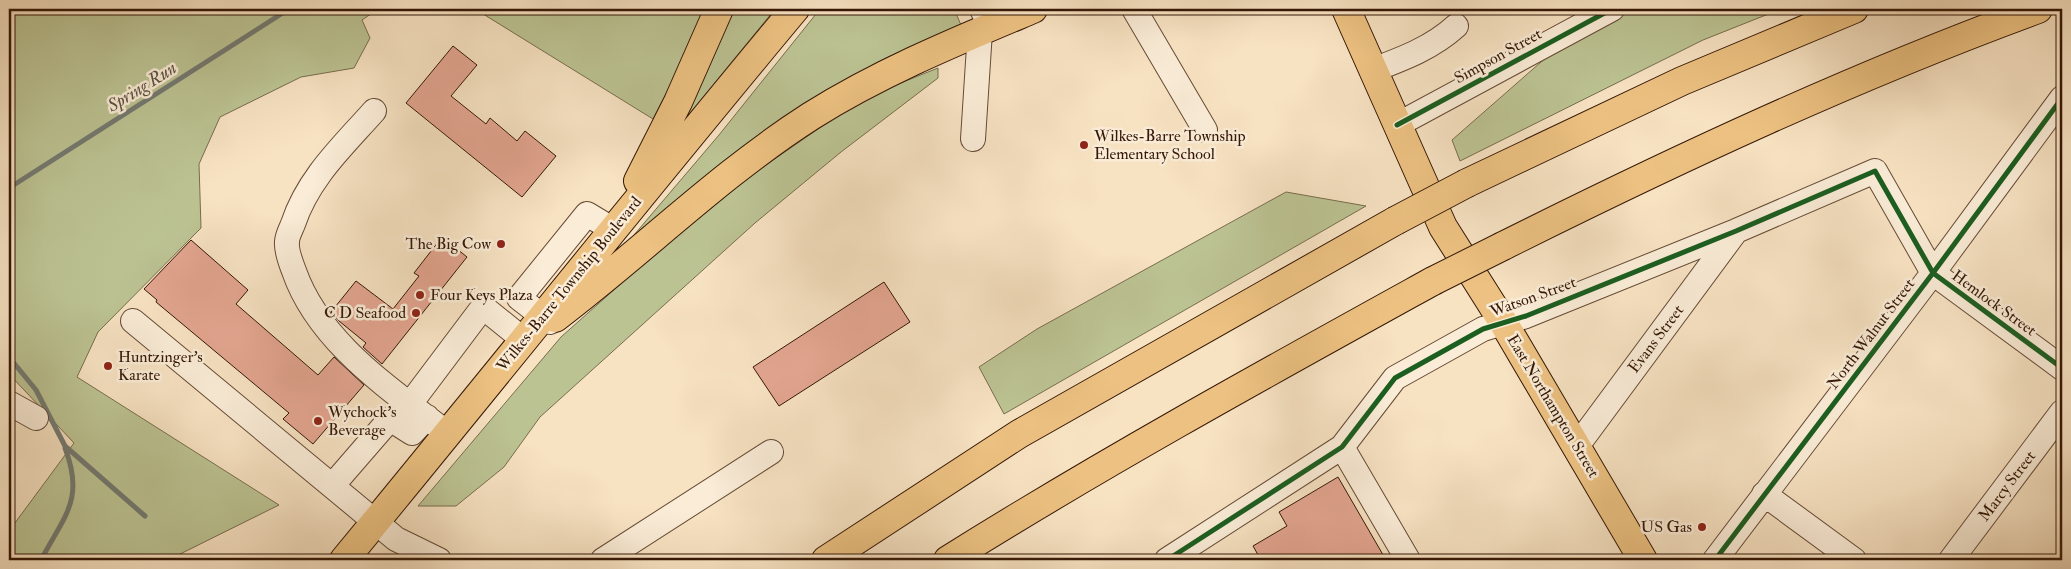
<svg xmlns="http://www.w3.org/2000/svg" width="2071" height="569" font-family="'IM FELL Double Pica',serif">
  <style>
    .green { fill: #bcc393; stroke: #786d4c }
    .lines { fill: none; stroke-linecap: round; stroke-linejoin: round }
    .stream { stroke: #747a72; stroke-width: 5 }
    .building { fill: #e3a590; stroke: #341706 }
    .minor-casing { stroke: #654a35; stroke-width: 26 }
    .major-casing { stroke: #341706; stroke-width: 30 }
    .highway-casing { stroke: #341706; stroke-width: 30 }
    .minor { stroke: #faecd7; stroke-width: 24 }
    .major { stroke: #ecc181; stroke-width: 28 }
    .highway { stroke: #ecc181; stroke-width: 28 }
    .highway-bridge-casing { stroke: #341706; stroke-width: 30; stroke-linecap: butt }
    .highway-bridge { stroke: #ecc181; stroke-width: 28 }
    .cycleway-casing { stroke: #faecd7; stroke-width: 8 }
    .cycleway { stroke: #1b5e20; stroke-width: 5 }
    .poi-dot { fill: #8f2418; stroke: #faecd7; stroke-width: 2 }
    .labels { text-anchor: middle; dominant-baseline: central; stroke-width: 5; stroke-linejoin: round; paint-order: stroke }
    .street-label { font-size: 16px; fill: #341706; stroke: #faecd7 }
    .poi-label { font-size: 16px; fill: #341706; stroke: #faecd7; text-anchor: start }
    .water-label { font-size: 18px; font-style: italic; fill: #595145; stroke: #faecd7 }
  </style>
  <rect width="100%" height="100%" fill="#f7e2c2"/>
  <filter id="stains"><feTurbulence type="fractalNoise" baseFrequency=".004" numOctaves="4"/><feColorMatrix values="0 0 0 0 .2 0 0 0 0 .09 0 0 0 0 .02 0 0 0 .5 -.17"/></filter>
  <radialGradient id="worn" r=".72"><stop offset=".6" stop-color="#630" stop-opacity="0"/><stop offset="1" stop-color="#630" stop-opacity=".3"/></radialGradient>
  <path class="green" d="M9 9H378L362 20 370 38 354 68 301 77 220 117 199 164 201 228 98 332 77 377 279 505 168 560H9V531L74 443 9 374Z
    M475 9H709L653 119Z
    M734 9H775L668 140 728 22Z
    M820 9H954L961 25 886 58 808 102 628 242 719 135Z
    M1633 9H1781L1703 40 1460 161 1452 140 1557 48Z
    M938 68V78L841 152 755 223 540 417 504 467 456 506H418L561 337 634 272 750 176 844 111 898 84Z
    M1286 192 1366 206 1004 414 979 367 1037 329Z"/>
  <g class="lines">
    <path class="stream" d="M9 188 289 9
      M9 357 36 390 65 446 145 516
      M41 560C64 516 85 500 65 448"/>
  </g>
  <path class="building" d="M453 46 477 65 451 96 486 124 490 118 517 141 525 131 556 156 522 197 406 103Z
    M442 237 467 257 382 364 363 347 366 343 339 321 331 312 356 281 393 309 419 276 414 273Z
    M191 240 248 290 236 304 318 375 334 357 364 385 313 444 283 419 289 413 156 302 157 300 144 289Z
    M884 282 910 322 779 406 753 367Z
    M1338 477 1386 560H1261L1253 546 1287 526 1279 512Z"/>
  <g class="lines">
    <defs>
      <path id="minor" d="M982 9 990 27
        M1134 9 1205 130
        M1373 70C1402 59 1432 48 1456 26
        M374 111C343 146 308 178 293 224 291 229 287 236 287 242 286 251 291 263 294 271 319 343 391 389 448 434
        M1397 125 1612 9
        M973 139 980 31
        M133 321 396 539 439 560
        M550 322 519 298 587 214 612 229
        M9 403 36 418
        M410 404 483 307 525 341
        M1577 446 1736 231
        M1342 447 1408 560
        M332 486 390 419 412 433 427 417
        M1764 494 1854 560
        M603 560 771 452
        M1167 560 1342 447 1395 378 1483 329 1526 316 1736 231 1875 171 1933 273 2062 368
        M1715 560 1933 273 2062 98
        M1951 560 2062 412"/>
      <path id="major" d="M1346 9 1443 227 1503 322 1643 560
        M638 181 678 102 719 9
        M555 318C641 253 719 175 811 116 881 72 957 41 1033 9
        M344 560C495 377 643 191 795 9"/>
      <path id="highway" d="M1467 183 1682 81 1854 9
        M1503 246C1677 159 1855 76 2038 9
        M826 560 1019 434 1395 221
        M948 560C1106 461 1270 371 1433 281"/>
    </defs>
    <use href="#minor" class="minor-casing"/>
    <use href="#major" class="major-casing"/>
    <use href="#highway" class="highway-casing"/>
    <use href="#minor" class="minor"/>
    <use href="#major" class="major"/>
    <use href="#highway" class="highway"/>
    <defs>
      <path id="highway-bridge" d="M1395 221 1467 183
        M1433 281 1503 246"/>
    </defs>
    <use href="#highway-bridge" class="highway-bridge-casing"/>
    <use href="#highway-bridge" class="highway-bridge"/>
    <defs>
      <path id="cycleway" d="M1397 125 1612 9
        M1167 560 1342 447 1395 378 1483 329 1526 316 1736 231 1875 171 1933 273 2062 368
        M1715 560 1933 273 2062 98"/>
    </defs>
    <use href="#cycleway" class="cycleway-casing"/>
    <use href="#cycleway" class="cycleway"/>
  </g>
  <g class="poi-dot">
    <circle cx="1084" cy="145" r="5"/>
    <circle cx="501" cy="244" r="5"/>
    <circle cx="420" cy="295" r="5"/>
    <circle cx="416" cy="313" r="5"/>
    <circle cx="108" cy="366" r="5"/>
    <circle cx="318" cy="421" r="5"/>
    <circle cx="1702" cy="527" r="5"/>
  </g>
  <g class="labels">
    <g class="street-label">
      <text transform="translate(1498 56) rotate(-29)">Simpson Street</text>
      <text transform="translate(569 284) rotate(-51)">Wilkes-Barre Township Boulevard</text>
      <text transform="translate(1533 297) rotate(-20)">Watson Street</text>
      <text transform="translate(1994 303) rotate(36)">Hemlock Street</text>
      <text transform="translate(1871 334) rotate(-53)">North Walnut Street</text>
      <text transform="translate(1656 339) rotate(-53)">Evans Street</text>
      <text transform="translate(1553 406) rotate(59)">East Northampton Street</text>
      <text transform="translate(2007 486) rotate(-53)">Marcy Street</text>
    </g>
    <g class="poi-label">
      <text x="1094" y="136">Wilkes-Barre Township<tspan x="1094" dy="18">Elementary School</tspan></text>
      <text x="491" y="244" text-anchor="end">The Big Cow</text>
      <text x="430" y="295">Four Keys Plaza</text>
      <text x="406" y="313" text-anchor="end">C D Seafood</text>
      <text x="118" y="357">Huntzinger's<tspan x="118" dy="18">Karate</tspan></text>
      <text x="328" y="412">Wychock's<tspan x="328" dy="18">Beverage</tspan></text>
      <text x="1692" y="527" text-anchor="end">US Gas</text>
    </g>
    <g class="water-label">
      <text transform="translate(142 87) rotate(-32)">Spring Run</text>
    </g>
  </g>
  <rect width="2071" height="569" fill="none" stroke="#f7e2c2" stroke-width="30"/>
  <rect x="10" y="10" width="2051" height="549" fill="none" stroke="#341706" stroke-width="2.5"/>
  <rect x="15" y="15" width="2041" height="539" fill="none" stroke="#341706"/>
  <rect width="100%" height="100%" filter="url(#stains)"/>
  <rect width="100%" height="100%" fill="url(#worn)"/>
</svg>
